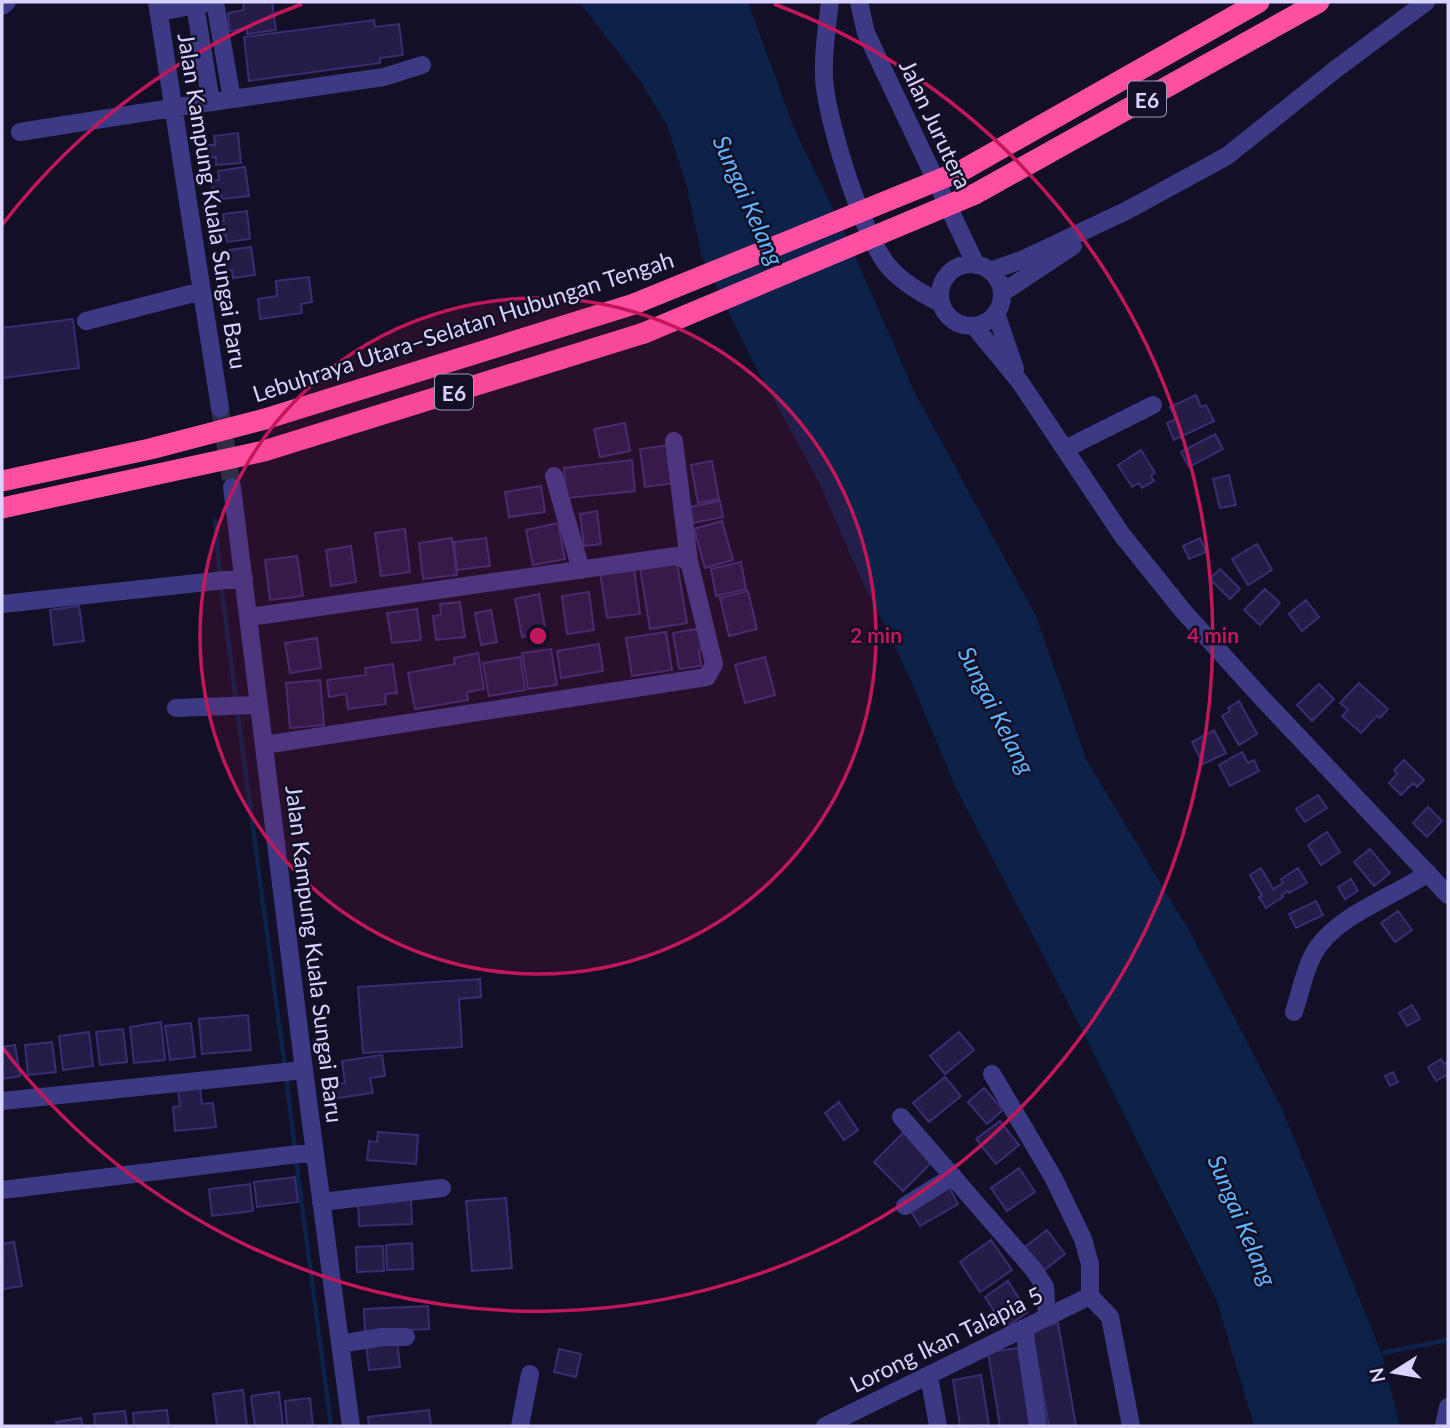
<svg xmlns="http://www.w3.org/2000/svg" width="1450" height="1428" font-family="Lato,sans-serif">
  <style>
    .water { fill: #0c2248 }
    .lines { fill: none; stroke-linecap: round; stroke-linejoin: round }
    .stream { stroke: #0c2248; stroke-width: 4.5 }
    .building { fill: #241b47; stroke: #3b2d73; stroke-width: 2 }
    .minor-tunnel { stroke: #312d47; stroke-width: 18; stroke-dasharray: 18 9; stroke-linecap: butt }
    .minor { stroke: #3d3a85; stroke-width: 18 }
    .highway { stroke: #ff4fa3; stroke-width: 21 }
    .highway-bridge { stroke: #ff4fa3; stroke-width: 21 }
    .ring { fill: none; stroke: #c2185b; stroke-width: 3.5 }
    .labels { text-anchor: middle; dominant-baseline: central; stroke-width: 5; stroke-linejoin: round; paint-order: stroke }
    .shield { fill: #130f26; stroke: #9e99be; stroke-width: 2 }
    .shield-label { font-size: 21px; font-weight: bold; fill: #d9d4ff }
    .street-label { font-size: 23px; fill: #d9d4ff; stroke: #130f26 }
    .water-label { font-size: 24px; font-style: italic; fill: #62b6ff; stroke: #130f26 }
    .centre { fill: #c2185b; stroke: #130f26; stroke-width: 3.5 }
    .ring-label { font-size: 21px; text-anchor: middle; font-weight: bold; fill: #c2185b; stroke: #130f26; stroke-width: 5; stroke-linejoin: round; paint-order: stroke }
  </style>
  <rect width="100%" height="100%" fill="#130f26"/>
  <path class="water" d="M579 2H748L795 131 845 233 914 391 1036 616 1086 759 1190 932 1282 1109 1382 1354 1400 1426H1254L1217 1301 1080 1026 955 786 910 678 858 572 819 482 750 356 702 257 687 187 667 125 639 79Z"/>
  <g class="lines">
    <path class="stream" d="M215 520 220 575
      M221 584 236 700
      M237 708 285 1068
      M286 1076 295 1151
      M296 1160 331 1426
      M1377 1354 1448 1340"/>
  </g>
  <path class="building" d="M243 2H272L276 30 247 34V28L230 31 228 13 244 10Z
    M374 20 375 27 399 24 403 55 380 58V63L249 81 244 37Z
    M238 133 241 163 216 165V157L209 158 208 145H215L214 136Z
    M245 167 249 196 222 199 221 193 213 194 212 181 219 180 218 171Z
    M247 211 250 239 227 242 226 235 219 236 217 222 224 221 223 214Z
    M251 247 255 275 233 278 232 270 226 271 224 257 230 256 229 250Z
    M309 277 312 302 301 304 302 313 260 319 258 299 277 296 276 281Z
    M73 319 79 368 2 378V328Z
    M1196 395 1201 407 1206 405 1214 421 1174 440 1167 423 1176 419 1170 407Z
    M625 423 630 451 600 457 594 429Z
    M1215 434 1223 449 1189 467 1181 452Z
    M670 445 675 483 645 487 640 449Z
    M1141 450 1155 473 1151 476 1154 481 1142 488 1139 483 1132 487 1118 465Z
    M632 460 635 491 567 498 564 468Z
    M712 461 719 499 698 503 691 465Z
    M1229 475 1236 505 1220 508 1213 479Z
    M541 486 545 512 509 517 505 492Z
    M720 501 723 517 693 523 690 507Z
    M597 511 601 544 584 546 580 514Z
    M722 521 733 560 705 568 694 529Z
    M558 523 565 559 533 565 526 530Z
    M405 529 410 572 381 576 375 533Z
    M452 538 457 575 423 579 419 543Z
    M486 538 490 566 457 570 454 542Z
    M1200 538 1206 552 1189 559 1183 546Z
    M1257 544 1272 570 1248 585 1232 559Z
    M351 546 356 582 331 586 326 550Z
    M297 556 303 596 270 600 265 560Z
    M677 562 687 623 650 629 640 568Z
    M741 562 746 589 716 596 711 569Z
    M634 568 640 614 607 618 600 572Z
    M1220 569 1240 589 1230 599 1210 579Z
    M1265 589 1280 603 1260 625 1244 610Z
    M748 591 757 629 729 636 720 598Z
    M589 592 594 630 567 634 562 596Z
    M539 594 546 633 522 637 515 599Z
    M1306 600 1319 617 1302 631 1289 614Z
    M460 602 465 637 436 640 433 616 441 615 440 604Z
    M79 606 84 641 54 645 50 610Z
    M417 609 421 640 392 643 387 613Z
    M491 610 497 642 481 645 475 613Z
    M702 628 706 649 699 650 701 666 679 669 673 633Z
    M666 632 672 670 632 676 626 638Z
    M317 638 321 668 290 673 285 643Z
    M599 644 603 671 561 678 557 651Z
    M551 649 557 685 528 689 522 653Z
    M478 653 484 689 467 692 468 700 415 709 408 673 455 664 454 658Z
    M520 657 525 690 489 696 483 663Z
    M765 657 775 695 745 703 735 665Z
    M393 664 397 693 385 694 386 704 348 709 346 694 329 697 327 680 366 675 365 668Z
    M320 680 324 725 290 728 286 683Z
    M1359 683 1388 709 1380 718 1377 716 1361 733 1342 716 1348 710 1340 703Z
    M1319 684 1334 699 1312 721 1297 705Z
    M1239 701 1257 734 1239 745 1222 716 1230 711 1228 708Z
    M1214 730 1226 753 1203 764 1192 742Z
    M1242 752 1248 763 1254 760 1259 771 1230 786 1219 765Z
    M1404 760 1424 780 1417 787 1413 783 1401 795 1389 783 1397 774 1394 770Z
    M1318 795 1327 808 1305 822 1296 809Z
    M1428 807 1442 821 1427 837 1413 823Z
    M1327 832 1340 852 1321 865 1308 845Z
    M1370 849 1390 873 1374 886 1354 862Z
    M1261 868 1273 889 1283 883 1281 879 1298 868 1307 883 1289 893 1288 891 1282 895 1283 897 1266 908 1259 897 1262 896 1250 875Z
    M1351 879 1358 891 1345 899 1338 887Z
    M1316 901 1323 915 1296 928 1289 914Z
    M1398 911 1412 930 1395 942 1381 923Z
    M480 979 481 997 459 999 462 1047 363 1053 358 987Z
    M1412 1005 1420 1019 1407 1026 1399 1013Z
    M248 1015 251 1050 202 1054 199 1019Z
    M161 1022 165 1060 134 1063 130 1027Z
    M191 1023 195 1057 170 1060 165 1026Z
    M123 1029 127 1062 100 1065 96 1032Z
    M89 1032 93 1066 63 1070 59 1036Z
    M959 1032 974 1050 945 1074 930 1056Z
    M52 1042 56 1072 28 1075 25 1045Z
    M15 1045 20 1076 2 1079V1047Z
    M382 1055 385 1076 370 1078 373 1093 331 1099 329 1085 345 1083 342 1061Z
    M1441 1059 1444 1064 1447 1062 1448 1064V1074L1436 1081 1428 1067Z
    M1393 1072 1398 1082 1390 1086 1385 1076Z
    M945 1077 961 1096 929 1122 913 1103Z
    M200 1088 202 1104 213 1103 216 1127 175 1131 173 1107 180 1106 178 1090Z
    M984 1088 1003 1110 987 1124 968 1102Z
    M839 1102 858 1130 844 1140 825 1113Z
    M1000 1121 1019 1145 996 1164 976 1139Z
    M378 1132 418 1135 416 1164 367 1160 369 1141 377 1142Z
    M904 1132 933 1161 903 1191 874 1162Z
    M1019 1168 1035 1192 1007 1211 991 1188Z
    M295 1177 298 1202 257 1207 254 1182Z
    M250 1184 253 1211 212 1216 209 1189Z
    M948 1185 958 1204 920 1226 909 1208Z
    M506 1198 512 1268 472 1271 466 1201Z
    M411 1199 412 1224 359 1226 358 1201Z
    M1047 1230 1065 1254 1043 1271 1025 1247Z
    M991 1240 1012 1270 980 1292 960 1262Z
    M14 1242 22 1286 3 1289 2 1244Z
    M412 1243 413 1269 387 1270 386 1245Z
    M383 1246 384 1271 357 1272 356 1247Z
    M1008 1281 1028 1312 1005 1328 985 1297Z
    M428 1306 429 1329 365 1332 364 1309Z
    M1058 1323 1076 1426H1049L1031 1328Z
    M397 1340 400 1367 369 1370 366 1343Z
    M1018 1348 1030 1426H1000L988 1352Z
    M559 1349 581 1354 576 1377 554 1372Z
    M981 1375 989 1425 960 1426 953 1380Z
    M243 1390 247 1426H217L213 1394Z
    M279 1392 283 1426H255L251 1396Z
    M310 1398 313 1426H287L285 1401Z
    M167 1410 169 1426H134L133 1413Z
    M429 1410 431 1426H369L368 1417Z
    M125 1411 127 1426H95L94 1414Z
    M81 1418 83 1426H57L56 1422Z"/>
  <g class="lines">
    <path class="minor-tunnel" d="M220 408 232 487"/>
    <path class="minor" d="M157 2 220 408
      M215 2 232 99
      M830 2C827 26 823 51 824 76 825 116 863 237 889 267 903 283 922 294 941 303
      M859 2 866 33 976 265
      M195 5 211 102
      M2 6 7 2
      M159 12 207 3
      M20 132 191 105 384 77 422 65
      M940 295a31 31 0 1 1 62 0a31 31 0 1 1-62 0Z
      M990 271 1024 259 1126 211 1227 156 1336 69 1426 2
      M1002 293 1073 246
      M996 313 1015 369
      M86 321 202 291
      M974 326 1020 382 1122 535 1184 612 1260 696 1448 895
      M674 441 689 561
      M1065 449 1153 405
      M554 476 581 570
      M232 487 304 1070 351 1426
      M2 604 244 578
      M249 617 676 556 689 561 714 664 707 677 264 745
      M176 708 259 705
      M1294 1012C1300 994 1304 972 1313 955 1333 916 1394 897 1428 873
      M992 1074 1053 1177 1083 1239 1090 1264V1296
      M2 1101 304 1070
      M901 1117 1034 1270 1045 1287 1047 1316
      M2 1190 315 1152
      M321 1202 442 1188
      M905 1206 953 1176
      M1090 1296 1110 1317 1131 1426
      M1024 1328 1038 1426
      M340 1344 382 1337H406
      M929 1376 938 1426
      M520 1426 530 1374
      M825 1426 1090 1296
      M1444 1426 1448 1407"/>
    <path class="highway" d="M963 170 1259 2
      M975 194 1319 2
      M2 481 150 449 265 419 634 304
      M2 508 264 451 644 333"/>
    <path class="highway-bridge" d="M634 304 963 170
      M644 333 975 194"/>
  </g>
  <circle cx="538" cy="636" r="338" fill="#c2185b" fill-opacity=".12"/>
  <g class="ring">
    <circle cx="538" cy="636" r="338"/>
    <path d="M2 225A675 675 0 0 1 302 4M774 4A675 675 0 1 1 2 1047"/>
  </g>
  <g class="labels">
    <g class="shield">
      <rect x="1128" y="81.5" width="38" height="35" rx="5"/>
      <rect x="435" y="374.5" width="38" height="35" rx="5"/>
    </g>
    <g class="shield-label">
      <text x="1147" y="99">E6</text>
      <text x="454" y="392">E6</text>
    </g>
    <g class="street-label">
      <text transform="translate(936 124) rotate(65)">Jalan Jurutera</text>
      <text transform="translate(213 201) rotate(81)">Jalan Kampung Kuala Sungai Baru</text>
      <text transform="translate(463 326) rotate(-18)">Lebuhraya Utara–Selatan Hubungan Tengah</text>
      <text transform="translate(315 954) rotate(83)">Jalan Kampung Kuala Sungai Baru</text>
      <text transform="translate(946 1339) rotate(-26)">Lorong Ikan Talapia 5</text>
    </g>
    <g class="water-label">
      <text transform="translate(749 200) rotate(66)">Sungai Kelang</text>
      <text transform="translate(997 710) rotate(63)">Sungai Kelang</text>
      <text transform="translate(1243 1220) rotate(67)">Sungai Kelang</text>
    </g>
  </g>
  <circle cx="538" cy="636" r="10" class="centre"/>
  <g class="ring-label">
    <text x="876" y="643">2 min</text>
    <text x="1213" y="643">4 min</text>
  </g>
  <rect width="1450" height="1428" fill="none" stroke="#d9d4ff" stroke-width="7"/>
  <g transform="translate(1394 1372) rotate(259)" stroke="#130f26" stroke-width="5" paint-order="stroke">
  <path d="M0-5L12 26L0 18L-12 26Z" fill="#d9d4ff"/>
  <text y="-10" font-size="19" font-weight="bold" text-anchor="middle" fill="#d9d4ff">N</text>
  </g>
</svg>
